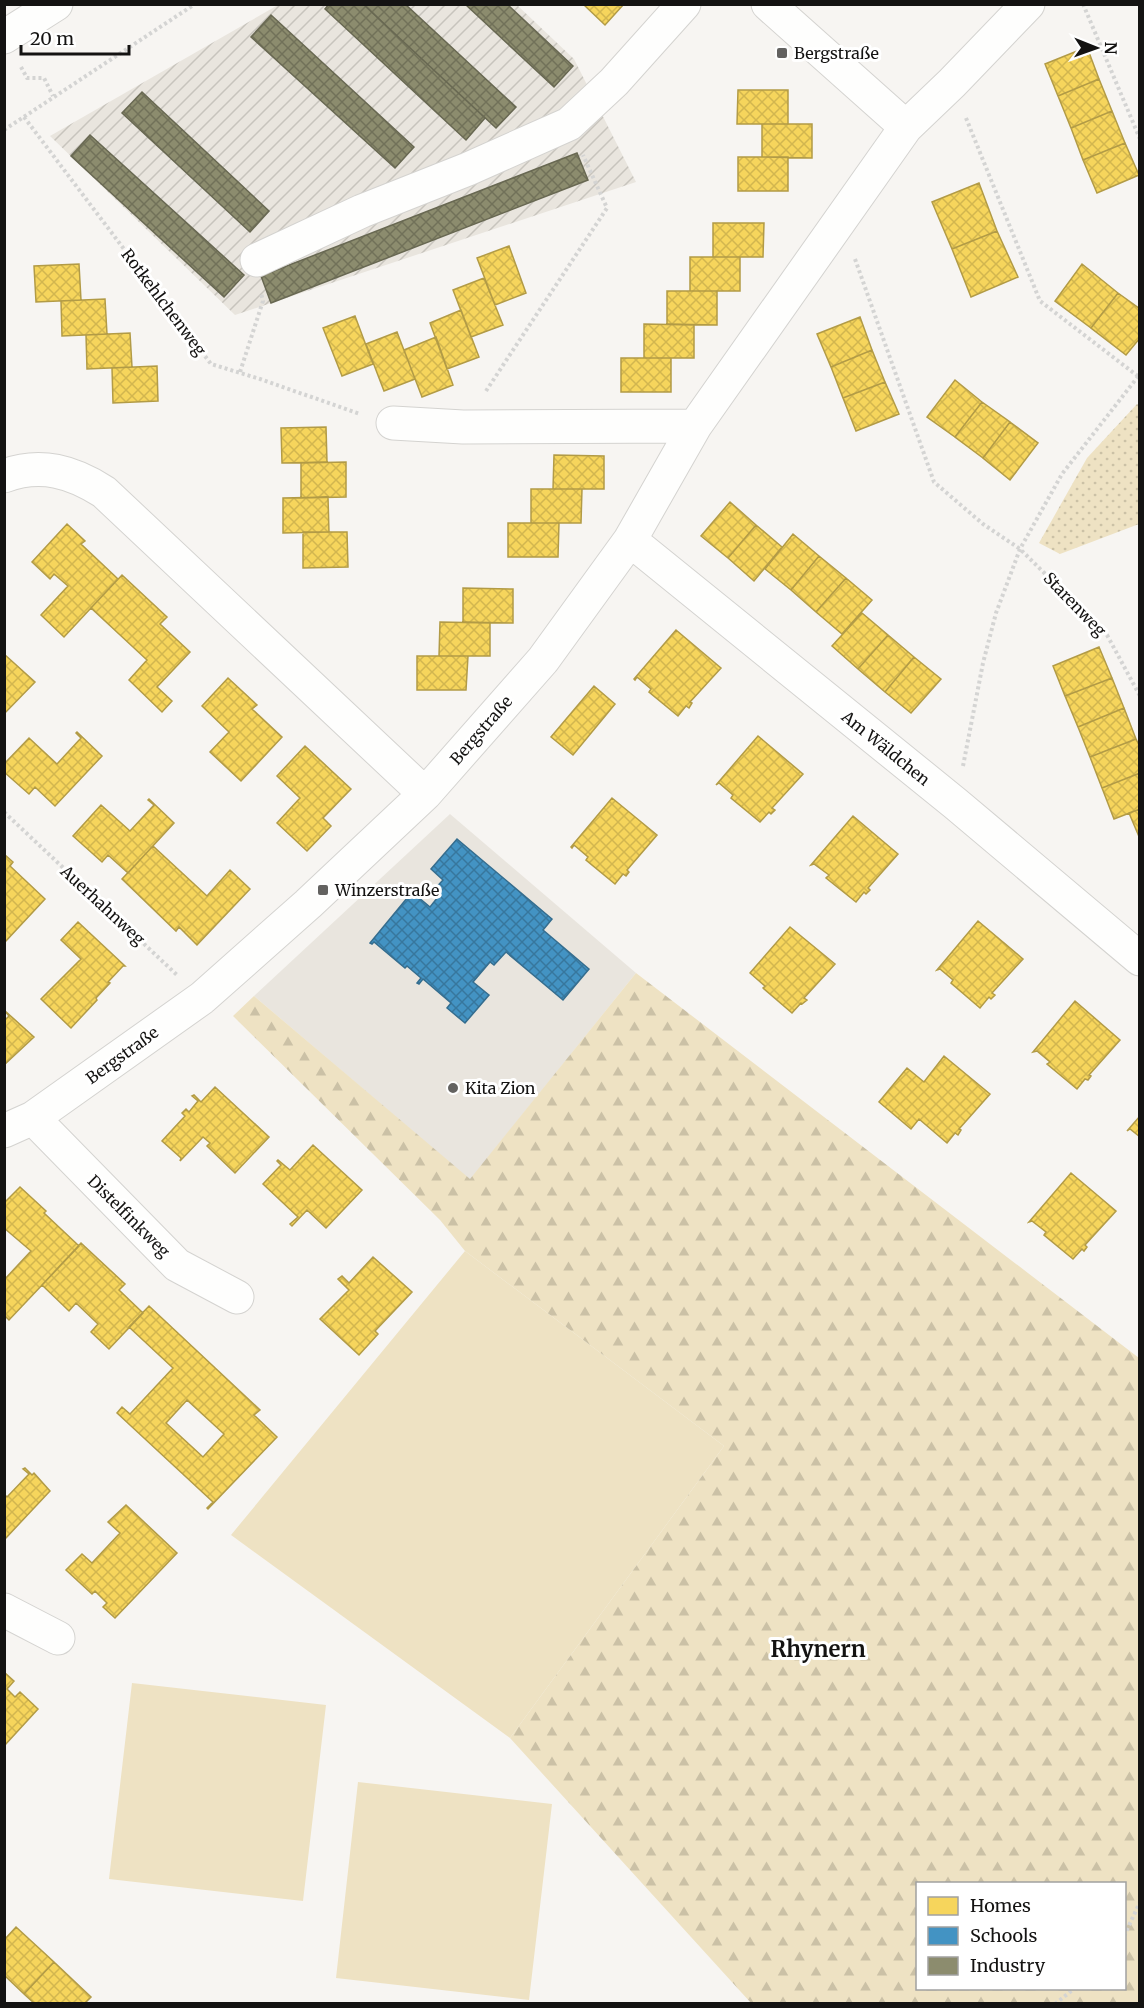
<svg xmlns="http://www.w3.org/2000/svg" width="1144" height="2008" font-family="Merriweather,serif">
  <style>
    .built { fill: #e9e5de }
    .industrial { fill: url(#industrial-furrows) }
    .grass { fill: #eee2c3 }
    .forest { fill: url(#forest-firs); fill-rule: evenodd }
    .park { fill: url(#park-dots) }
    .homes { fill: url(#homes-cross-hatch); stroke: #b29b46; stroke-width: 1.5; fill-rule: evenodd }
    .schools { fill: url(#schools-cross-hatch); stroke: #356d8e; stroke-width: 1.5 }
    .industry { fill: url(#industry-cross-hatch); stroke: #686852; stroke-width: 1.5 }
    .lines { fill: none; stroke-linecap: round; stroke-linejoin: round }
    .minor-casing { stroke: #d4d3d0; stroke-width: 35 }
    .path { stroke: #d4d4d3; stroke-width: 4; stroke-dasharray: 3 3; stroke-linecap: butt }
    .minor { stroke: #fefefd; stroke-width: 33 }
    .poi-dot { fill: #636260; stroke: #fff; stroke-width: 2 }
    .labels { text-anchor: middle; dominant-baseline: central; stroke-width: 6; stroke-linejoin: round; paint-order: stroke }
    .poi-label { font-size: 16px; fill: #141312; stroke: #fff; text-anchor: start }
    .street-label { font-size: 16px; fill: #141312; stroke: #fff }
    .district-label { font-size: 22px; font-weight: bold; fill: #141312; stroke: #fff }
  </style>
  <defs>
    <pattern id="industrial-furrows" width="10" height="10" patternUnits="userSpaceOnUse" patternTransform="scale(1.5)"><rect width="10" height="10" fill="#e9e5de"/><path d="M-1 1l2-2M0 10L10 0M9 11l2-2" fill="none" stroke="#c7c4bd"/></pattern>
    <pattern id="forest-firs" width="22" height="20" patternUnits="userSpaceOnUse" patternTransform="scale(1.5)"><rect width="22" height="20" fill="#eee2c3"/><path d="M5 1l3.5 6h-7zM16 11l3.5 6h-7z" fill="#cbc1a6"/></pattern>
    <pattern id="park-dots" width="8" height="8" patternUnits="userSpaceOnUse" patternTransform="scale(1.5)"><rect width="8" height="8" fill="#eee2c3"/><path d="M2 2h.1M6 6h.1" fill="none" stroke="#cbc1a6" stroke-width="1.8" stroke-linecap="round"/></pattern>
    <pattern id="homes-cross-hatch" width="8" height="8" patternUnits="userSpaceOnUse" patternTransform="scale(1.5)"><rect width="8" height="8" fill="#f6d55c"/><path d="M0 0l8 8M0 8l8-8" fill="none" stroke="#d2b64f"/></pattern>
    <pattern id="schools-cross-hatch" width="8" height="8" patternUnits="userSpaceOnUse" patternTransform="scale(1.5)"><rect width="8" height="8" fill="#4393c3"/><path d="M0 0l8 8M0 8l8-8" fill="none" stroke="#37779d"/></pattern>
    <pattern id="industry-cross-hatch" width="8" height="8" patternUnits="userSpaceOnUse" patternTransform="scale(1.5)"><rect width="8" height="8" fill="#8c8c6e"/><path d="M0 0l8 8M0 8l8-8" fill="none" stroke="#717159"/></pattern>
  </defs>
  <rect width="100%" height="100%" fill="#f7f5f2"/>
  <path class="built" d="M450 814 636 973 470 1180 254 996Z"/>
  <path class="industrial" d="M278 5H517L574 59 636 182 235 315 50 136Z"/>
  <path class="grass" d="M465 1251 724 1446 510 1738 231 1535Z
    M132 1683 326 1705 303 1901 109 1879Z
    M358 1782 552 1804 529 2000 336 1978Z"/>
  <path class="forest" d="M636 973 1139 1358V2003H751L510 1738 724 1446 465 1251 440 1220 233 1016 254 996 470 1179ZM918 1884H1124V1988H918Z"/>
  <path class="park" d="M1137 404 1140 406 1139 524 1060 554 1039 543 1087 458Z"/>
  <path class="homes" d="M583 4H624L605 25Z
    M1087 47 1099 79 1058 96 1045 64Z
    M1099 79 1112 111 1071 128 1058 96Z
    M738 90H788V124H737Z
    M1112 111 1125 143 1083 160 1071 128Z
    M762 124H812V158L762 157Z
    M1125 143 1139 175 1097 193 1083 160Z
    M738 157H788V191H738Z
    M979 183 997 231 952 249 932 202Z
    M713 223H764L763 257H713Z
    M997 231 1018 277 971 297 952 249Z
    M509 246 526 293 495 305 477 258Z
    M690 257H740V291H690Z
    M79 264 81 300 36 302 34 266Z
    M1082 264 1118 293 1091 328 1055 301Z
    M484 278 503 325 471 337 453 290Z
    M667 291H717V325L667 324Z
    M1118 293 1140 309V338L1126 355 1091 328Z
    M105 299 107 334 62 336 61 301Z
    M461 310 479 357 447 369 430 323Z
    M355 316 373 364 342 376 323 328Z
    M860 317 872 350 831 367 817 334Z
    M644 324 694 325V358H644Z
    M397 332 415 379 384 391 366 344Z
    M130 333 132 367 87 369 86 335Z
    M436 337 453 385 422 397 404 350Z
    M872 350 885 382 843 398 831 367Z
    M621 358H671V392H621Z
    M157 366 158 401 113 403 112 368Z
    M955 380 982 402 955 437 927 417Z
    M885 382 899 414 856 431 843 398Z
    M982 402 1010 422 983 458 955 437Z
    M1010 422 1038 443 1010 480 983 458Z
    M326 427 327 462 282 463 281 428Z
    M554 455 604 456V489H553Z
    M346 462V497L301 498V463Z
    M531 489H582L581 523H531Z
    M328 497 329 532 283 533V498Z
    M730 502 756 525 728 558 701 536Z
    M508 523H559L558 557H508Z
    M67 524 85 541 81 544 118 579 64 637 41 615 68 586 54 574 50 579 32 562Z
    M756 525 782 547 754 581 728 558Z
    M303 532H347L348 567 303 568Z
    M793 534 819 556 791 590 765 569Z
    M819 556 846 578 816 612 791 590Z
    M122 575 167 617 160 624 190 652 157 687 172 701 162 712 129 680 147 660 91 608Z
    M846 578 872 600 842 634 816 612Z
    M463 588 513 589V623L463 622Z
    M862 613 888 635 858 669 832 646Z
    M440 622 490 623V656H439Z
    M676 630 721 668 690 702 692 703 689 708 686 706 678 716 649 692 651 689 637 677 635 680 634 679Z
    M888 635 914 657 885 692 858 669Z
    M1099 647 1112 678 1065 696 1053 666Z
    M4 654 35 682 4 714Z
    M417 656H468L466 690H417Z
    M914 657 941 679 911 713 885 692Z
    M228 678 257 705 252 709 282 737 241 781 210 752 229 732 202 706Z
    M1112 678 1124 708 1078 727 1065 696Z
    M594 686 615 704 573 755 551 737Z
    M1124 708 1136 739 1090 757 1078 727Z
    M77 732 102 756 55 806 35 787 29 794 4 772V764L29 738 57 764 81 738 76 733Z
    M758 736 803 774 772 808 775 810 771 814 769 812 760 822 731 798 733 795 719 783 716 785Z
    M1136 739 1140 747V773L1102 788 1090 757Z
    M305 746 351 789 323 818 331 826 307 851 277 823 300 798 277 776Z
    M1140 773V809L1114 819 1102 788Z
    M612 798 657 835 627 870 629 872 626 876 623 874 615 884 586 860 588 857 574 845 572 848 571 847Z
    M149 799 174 823 128 873 108 855 102 862 73 836 101 805 130 831 154 805 148 800Z
    M1140 809V839L1129 813Z
    M853 816 898 854 868 888 870 890 866 894 864 892 856 902 826 878 829 875 814 864 811 865Z
    M153 846 207 896 230 870 250 889 197 945 179 927 176 931 122 879Z
    M4 854 13 862 10 866 45 899 4 943Z
    M978 921 1023 959 992 993 995 995 991 999 989 997 980 1008 951 983 953 980 940 969 937 970Z
    M78 922 125 966H123L108 982 110 983 96 998 97 1000 71 1028 41 999 81 959 61 940Z
    M790 927 835 964 804 998 807 1000 802 1004 801 1003 792 1013 763 988 765 986 750 973Z
    M1075 1001 1120 1040 1089 1075 1091 1076 1088 1080 1085 1079 1077 1089 1047 1064 1050 1062 1037 1051 1033 1052Z
    M4 1010 34 1037 4 1065V1021L9 1016Z
    M944 1056 990 1094 959 1129 961 1130 958 1135 955 1133 947 1143 919 1119 911 1129 879 1102 907 1068 924 1082Z
    M215 1087 269 1137 235 1173 207 1146 210 1143 203 1137 180 1161 181 1158 162 1141 185 1116 182 1113 186 1109 189 1112 198 1101 192 1096 194 1095 201 1102Z
    M1140 1116V1137L1130 1129 1127 1131Z
    M313 1145 362 1190 326 1228 307 1210 292 1226 290 1224 298 1217 263 1184 281 1165 277 1161 278 1160 290 1170Z
    M1071 1173 1116 1211 1085 1245 1087 1247 1084 1251 1082 1249 1073 1259 1044 1235 1046 1232 1032 1221 1029 1222Z
    M20 1187 46 1211 44 1213 79 1246 9 1320 4 1315V1280L31 1251 4 1228V1203Z
    M81 1243 125 1284 119 1290 143 1313 109 1349 91 1332 98 1324 76 1303 69 1311 42 1285Z
    M373 1257 412 1292 375 1331 378 1334 359 1355 320 1319 349 1290 338 1279 342 1276 349 1283Z
    M149 1306 260 1410 254 1415 277 1437 208 1509 207 1508 213 1502 117 1413 122 1407 130 1414 173 1368 129 1327ZM187 1400 224 1434 203 1457 166 1423Z
    M25 1468 32 1475 34 1473 50 1491 4 1540V1494L7 1497 29 1474 23 1469Z
    M126 1505 177 1553 115 1618 103 1607 107 1603 95 1591 92 1594 66 1570 82 1554 92 1563 120 1533 108 1522Z
    M4 1672 14 1681 7 1689 15 1697 20 1692 38 1709 4 1746Z
    M16 1927 54 1962 24 1994 4 1975V1940Z
    M54 1962 91 1997 84 2004H35L24 1994Z"/>
  <path class="schools" d="M457 839 552 919 543 930 589 969 563 1000 506 952 494 965 490 962 473 982 489 995 465 1023 447 1008 451 1003 423 979 419 984 417 983 421 978 407 966 405 968 374 942 372 944 370 943 412 892 430 907 438 897 432 892 443 880 431 869Z"/>
  <path class="industry" d="M329 4H363L485 118 466 140 325 9Z
    M363 4H405L516 107 496 128Z
    M465 4H507L573 66 554 87Z
    M271 15 414 147 395 168 251 37Z
    M142 92 269 211 250 232 122 113Z
    M90 135 244 275 224 297 71 156Z
    M577 153 588 180 271 303 261 276Z"/>
  <g class="lines">
    <defs>
      <path id="minor" d="M768 4 906 127
        M4 37 56 4
        M257 260 362 211 468 169 569 124 614 82 684 4
        M393 423 463 427 695 426
        M4 476C41 462 73 472 104 492L425 794
        M630 540 956 804 1140 959
        M33 1118 177 1265 237 1297
        M4 1131 33 1118 202 998 308 904 425 794 543 660 630 540 695 426 906 127 952 83 1028 4
        M4 1610 58 1638"/>
    </defs>
    <use href="#minor" class="minor-casing"/>
    <path class="path" d="M1083 4 1140 139
      M21 67 27 78H44L53 96
      M24 117 211 364 260 379 360 414
      M966 118 1040 301 1139 377
      M4 130 195 4
      M855 259 934 482 983 524 1020 549 1107 635 1140 696
      M240 372 263 301 261 293
      M486 391 607 208 583 155
      M963 766 983 663 996 613 1020 549 1062 474 1140 374
      M4 812 177 975
      M1124 1936 1140 1902
      M1055 2004 1075 1988"/>
    <use href="#minor" class="minor"/>
  </g>
  <g class="poi-dot">
    <rect x="776" y="47" width="12" height="12" rx="3"/>
    <rect x="317" y="884" width="12" height="12" rx="3"/>
    <circle cx="453" cy="1088" r="6"/>
  </g>
  <g class="labels">
    <g class="poi-label">
      <text x="794" y="53">Bergstraße</text>
      <text x="335" y="890">Winzerstraße</text>
      <text x="465" y="1088">Kita Zion</text>
    </g>
    <g class="street-label">
      <text transform="translate(164 302) rotate(53)">Rotkehlchenweg</text>
      <text transform="translate(1075 604) rotate(46)">Starenweg</text>
      <text transform="translate(481 730) rotate(-49)">Bergstraße</text>
      <text transform="translate(886 748) rotate(39)">Am Wäldchen</text>
      <text transform="translate(103 905) rotate(43)">Auerhahnweg</text>
      <text transform="translate(122 1055) rotate(-36)">Bergstraße</text>
      <text transform="translate(129 1216) rotate(45)">Distelfinkweg</text>
    </g>
    <g class="district-label">
      <text x="818" y="1649">Rhynern</text>
    </g>
  </g>
  <rect width="1144" height="2008" fill="none" stroke="#141312" stroke-width="12"/>
  <rect x="916" y="1882" width="210" height="108" fill="#ffffff" stroke="#a1a1a0" stroke-width="1.5"/>
  <rect x="928" y="1897" width="30" height="18" fill="#f6d55c" stroke="#a1a1a0" stroke-width="1.5"/>
  <text x="970" y="1912" font-size="18" fill="#141312">Homes</text>
  <rect x="928" y="1927" width="30" height="18" fill="#4393c3" stroke="#a1a1a0" stroke-width="1.5"/>
  <text x="970" y="1942" font-size="18" fill="#141312">Schools</text>
  <rect x="928" y="1957" width="30" height="18" fill="#8c8c6e" stroke="#a1a1a0" stroke-width="1.5"/>
  <text x="970" y="1972" font-size="18" fill="#141312">Industry</text>
  <g transform="translate(1096 48) rotate(91)" stroke="#ffffff" stroke-width="4.5" paint-order="stroke">
  <path d="M0-4.5L10 22L0 15L-10 22Z" fill="#141312"/>
  <text y="-9" font-size="16" font-weight="bold" text-anchor="middle" fill="#141312">N</text>
  </g>
  <path d="M21 45v9h108v-9" fill="none" stroke="#141312" stroke-width="3"/>
  <text x="30" y="45" font-size="18" fill="#141312" stroke="#ffffff" stroke-width="4.5" paint-order="stroke">20 m</text>
</svg>
